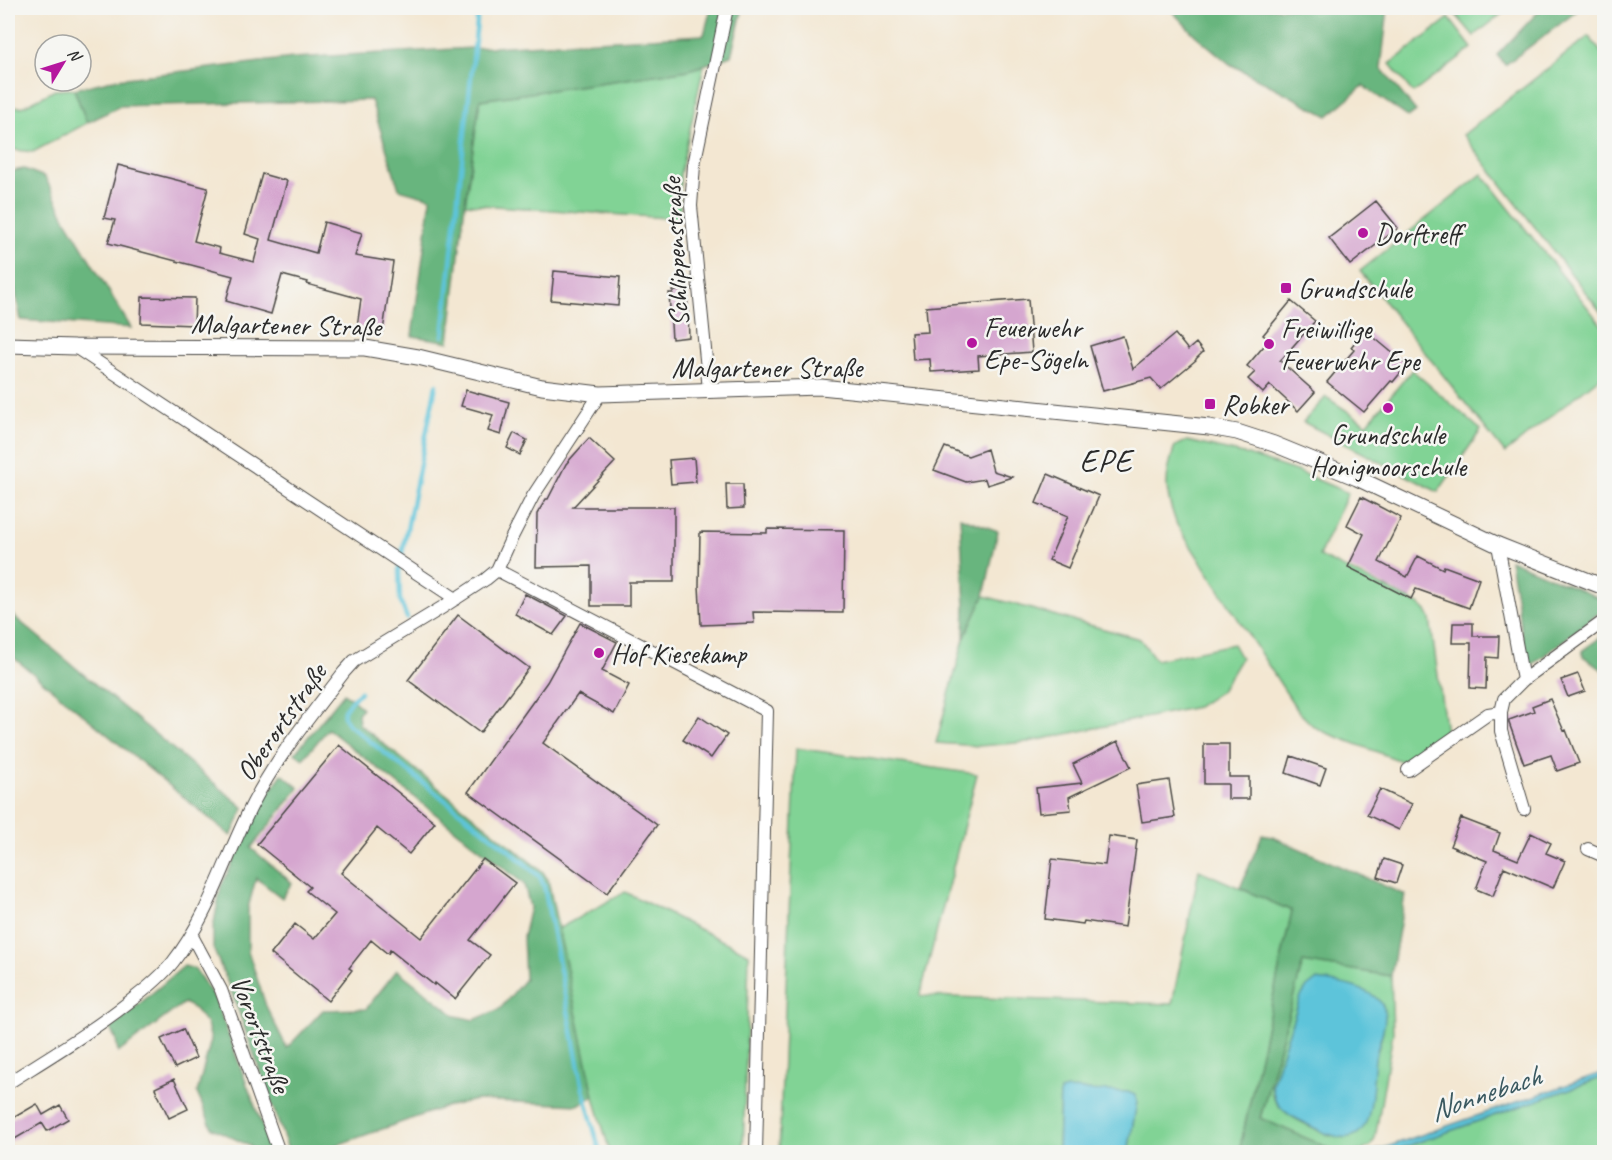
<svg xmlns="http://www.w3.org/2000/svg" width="1612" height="1160" font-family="Caveat,sans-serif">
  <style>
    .green { fill: #81d395; stroke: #567f60; stroke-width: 1.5; fill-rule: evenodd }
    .forest { fill: #68b57e; stroke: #4a7054; stroke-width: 1.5 }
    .water { fill: #5dc4da; stroke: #447882; stroke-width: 1.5 }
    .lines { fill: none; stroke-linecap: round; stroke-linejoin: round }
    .stream { stroke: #5dc4da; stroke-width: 4.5 }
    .building { fill: #d5a6cf }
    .minor-casing { stroke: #494744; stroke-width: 14 }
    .tertiary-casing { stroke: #494744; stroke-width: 17 }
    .minor { stroke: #fff; stroke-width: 12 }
    .tertiary { stroke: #fff; stroke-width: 15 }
    .poi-dot { fill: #b5179e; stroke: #f6f6f2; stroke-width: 2 }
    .labels { text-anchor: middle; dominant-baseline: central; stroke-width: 5; stroke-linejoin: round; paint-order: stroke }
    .poi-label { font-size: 28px; fill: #2b2b2b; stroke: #f6f6f2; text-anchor: start }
    .street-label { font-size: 28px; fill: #2b2b2b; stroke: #f6f6f2 }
    .water-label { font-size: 30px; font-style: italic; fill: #3a5960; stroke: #f6f6f2 }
    .quarter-label { font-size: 32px; letter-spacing: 1.5px; fill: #2b2b2b; stroke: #f6f6f2 }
  </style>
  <rect width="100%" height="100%" fill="#f6f6f2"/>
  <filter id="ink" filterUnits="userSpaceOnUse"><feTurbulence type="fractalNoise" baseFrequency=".0167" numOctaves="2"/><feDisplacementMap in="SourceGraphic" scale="12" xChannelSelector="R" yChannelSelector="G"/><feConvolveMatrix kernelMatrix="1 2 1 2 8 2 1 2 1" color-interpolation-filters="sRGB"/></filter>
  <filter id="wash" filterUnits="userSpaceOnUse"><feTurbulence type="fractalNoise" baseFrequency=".008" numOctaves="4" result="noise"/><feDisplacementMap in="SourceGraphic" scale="24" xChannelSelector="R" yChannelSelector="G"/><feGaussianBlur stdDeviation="1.35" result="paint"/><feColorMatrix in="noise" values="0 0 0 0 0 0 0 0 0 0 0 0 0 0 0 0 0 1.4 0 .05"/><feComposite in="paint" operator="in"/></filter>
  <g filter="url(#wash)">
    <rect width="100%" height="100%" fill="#f3e7d2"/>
    <path class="green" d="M1450 8H1509L1474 36Z
      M1449 18 1472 48 1413 93 1390 64Z
      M1589 36 1604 56V316L1463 135Z
      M704 65 680 175V219L465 204 480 100 689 70Z
      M74 89 87 123 33 152 8 149V107H22L55 90Z
      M1482 174 1604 328V374L1505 453 1360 271Z
      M1412 370 1481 430 1438 492 1303 422 1326 397 1367 424Z
      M1187 441 1248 455 1299 472 1348 493 1319 556 1419 604 1426 611 1430 619 1446 732 1444 737 1412 759 1401 761 1324 732 1313 726 1298 711 1177 525C1165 492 1163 480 1175 446Z
      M984 596 1140 639 1156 660 1233 644 1241 658 1221 691 1197 707 1028 742 979 746 936 743 964 639Z
      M796 748 977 774 920 996 1172 1004 1199 870 1292 911 1239 1152H1128L1137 1102 1060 1091 1058 1152H779Z
      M625 892 749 954 743 1152H610L595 1101 558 929Z
      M1303 962 1391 976 1393 1033 1375 1139 1370 1147 1356 1152H1338L1260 1119ZM1300 998 1383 1006C1387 1023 1380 1043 1375 1059L1331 1136C1312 1127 1278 1115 1272 1094 1271 1091 1272 1087 1272 1084Z
      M1604 1077V1152H1390Z"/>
    <path class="forest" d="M711 8H743L731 56 689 70 480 100 465 204 449 342 412 336 431 198 399 189 371 100 120 106 87 123 74 89 117 79 293 58 704 35Z
      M1169 8H1388L1381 68 1416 111 1408 117 1363 86 1328 116 1230 64 1195 35Z
      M1537 8H1572L1576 12 1505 65 1497 55 1539 11Z
      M24 169 45 177 66 220 131 328 21 320 8 256V176L13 171Z
      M960 517 998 531 984 596 964 639 965 606Z
      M1510 560 1604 600V609L1529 667 1527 666Z
      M8 614H11L244 808 231 836 8 653Z
      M1604 635V671L1583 656V650Z
      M344 693 362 708 358 714 359 724 543 872 548 880 594 1096 578 1105 476 1100 445 1107 317 1152H289L232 993 213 948V928L221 886 266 797 282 774 299 788 251 848 292 883 282 898 256 878 248 908V951L266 1006 287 1048 323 1010 366 1009 397 970 456 1016 474 1020 500 1009 525 979 523 937 530 907 524 884 328 729 303 759 295 753Z
      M1262 835 1273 837 1405 895 1391 976 1303 962 1260 1118 1338 1152H1239L1292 911 1240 888Z
      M184 966 195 969 215 999 272 1152H252L250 1146 212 1128 197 1093 211 1040 207 1024 195 1009 184 1003 118 1053 116 1039 110 1029Z"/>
    <path class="water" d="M1316 980C1335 982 1373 987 1383 1006 1390 1020 1377 1045 1375 1060 1372 1078 1375 1129 1353 1136 1337 1142 1315 1128 1301 1121 1284 1113 1273 1104 1272 1084L1300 998 1307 987Z
      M1604 1072V1077L1390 1152H1372Z
      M1067 1089 1128 1092 1135 1095 1137 1102 1128 1152H1058L1060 1091Z"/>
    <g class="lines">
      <path class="stream" d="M443 336 477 22V8
        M407 618 400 600 399 569 436 385
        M360 692C349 704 336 710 349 725L510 851 540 877 544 886 583 1089 600 1152"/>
    </g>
    <g id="blocks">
      <path class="building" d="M118 165 208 188 194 241 220 248 219 253 254 262 260 239 245 234 262 174 287 181 271 240 316 253 324 222 362 233 355 256 393 262 383 331 357 327 361 299 307 284 308 282 282 275 271 314 226 301 233 276 108 243 115 220 104 218Z
        M1376 201 1398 228 1350 265 1329 238Z
        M554 271 620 277 618 306 551 300Z
        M673 291H687L689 337 672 339 669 293H673Z
        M142 297 195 298 194 325 141 323Z
        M1028 299 1032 352 978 356 979 369 931 372 930 359 913 360 911 333 928 332 926 307Z
        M1291 301 1315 321 1280 361 1315 392 1298 411 1270 385 1263 393 1248 379 1255 372 1247 366 1269 340 1263 335Z
        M1365 330 1407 365 1393 382 1391 381 1364 412 1327 382 1354 350 1351 347Z
        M1175 334 1188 350 1196 343 1203 352 1196 359V360L1161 389 1151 378 1103 391 1090 346 1123 336 1133 369Z
        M466 390 509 402 501 435 488 431 493 415 461 406Z
        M514 433 527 440 520 455 507 448Z
        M589 438 615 462 573 507H674V582H629V606H591V566L536 567 537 514 546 499H548L566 464Z
        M945 447 968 456 987 449 993 471 1012 477 987 485 985 479 966 482 934 470Z
        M694 458 696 482 671 484 669 460Z
        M1048 474 1099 496 1068 568 1049 560 1068 516 1036 503Z
        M726 484H743L744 508 727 509Z
        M1361 497 1401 518 1379 562 1407 577 1418 556 1443 569 1444 566 1479 579 1469 608 1416 589 1411 599 1348 567 1364 534 1347 525Z
        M767 529 844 530 843 613 753 612 754 623 701 625 699 585 700 532 767 533Z
        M525 594 567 616 553 635 515 614Z
        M458 615 529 668 480 733 408 680Z
        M580 623 617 642 602 671 629 685 614 714 578 694 543 743 657 825 607 893 468 792 547 682Z
        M1453 623H1473V636H1499L1498 658 1487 657 1486 689 1470 688 1471 643H1452Z
        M1578 674 1585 691 1568 697 1561 680Z
        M1550 699 1564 731 1566 730 1579 763 1557 771 1551 755 1524 764 1509 723V720L1534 711 1532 706Z
        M699 716 727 735 711 758 683 740Z
        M1118 741 1131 767 1069 797 1071 810 1039 813 1036 788 1082 783 1073 764Z
        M1204 744H1229V777H1249V799H1228V784H1204Z
        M339 745 435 822 409 854 377 828 341 873 421 938 483 859 515 883 470 940 490 955 455 999 435 983 434 985 390 950 388 954 371 940 349 968 352 970 328 1001 271 954 295 924 314 939 335 914 306 891 310 887 257 844Z
        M1291 756 1326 768 1320 785 1286 773Z
        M1169 780 1175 817 1142 822 1136 785Z
        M1380 789 1412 804 1399 830 1367 815Z
        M1461 818 1500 833 1494 850 1518 860 1531 833 1551 843 1546 853 1565 861 1553 888 1504 867 1493 896 1476 889 1487 861 1450 846Z
        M1109 836 1137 840 1125 927 1084 921 1083 924 1045 919 1052 859 1105 865Z
        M1384 859 1402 865 1396 883 1378 877Z
        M183 1029 196 1058 175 1068 161 1039Z
        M174 1079 188 1109 169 1118 155 1088Z
        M37 1104 43 1115 60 1105 68 1119 47 1131 42 1123 8 1143V1121Z"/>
    </g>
  </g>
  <g filter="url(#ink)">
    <use href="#blocks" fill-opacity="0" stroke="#494744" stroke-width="1.5"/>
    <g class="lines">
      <defs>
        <path id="minor" d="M75 347 456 599
          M709 390 691 206 694 165 727 8
          M1498 545 1523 680
          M497 570 767 711 756 1152
          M1501 712V731L1524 809
          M1408 770 1488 714 1501 712 1504 699 1523 680 1604 621
          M1588 849 1604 856
          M192 936 221 990 279 1152
          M8 1083C49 1057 91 1032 129 1002 145 990 161 977 173 962 210 915 226 855 253 803 278 755 312 714 344 672L354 661 443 607 486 579 497 570 512 537 533 496 600 394"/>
        <path id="tertiary" d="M8 345 75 347 365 348 418 357 542 387 600 394 821 387 1209 427 1237 432 1274 444 1357 478 1498 545 1604 587"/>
      </defs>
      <use href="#minor" class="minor-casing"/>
      <use href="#tertiary" class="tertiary-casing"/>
      <use href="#minor" class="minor"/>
      <use href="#tertiary" class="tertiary"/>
    </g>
  </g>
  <g class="poi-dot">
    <circle cx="1363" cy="233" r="6"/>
    <rect x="1280" y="282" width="12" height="12" rx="3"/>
    <circle cx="972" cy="343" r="6"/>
    <circle cx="1269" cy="344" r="6"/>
    <rect x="1204" y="398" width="12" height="12" rx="3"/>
    <circle cx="1388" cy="408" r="6"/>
    <circle cx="599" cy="653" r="6"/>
  </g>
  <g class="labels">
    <g class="poi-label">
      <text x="1375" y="233">Dorftreff</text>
      <text x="1298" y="288">Grundschule</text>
      <text x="984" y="327">Feuerwehr<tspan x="984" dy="32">Epe-Sögeln</tspan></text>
      <text x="1281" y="328">Freiwillige<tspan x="1281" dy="32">Feuerwehr Epe</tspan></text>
      <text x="1222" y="404">Robker</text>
      <text x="1388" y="434" text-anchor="middle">Grundschule<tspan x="1388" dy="32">Honigmoorschule</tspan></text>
      <text x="611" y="653">Hof Kiesekamp</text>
    </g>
    <g class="street-label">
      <text transform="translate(675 252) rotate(-93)">Schlippenstraße</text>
      <text transform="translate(286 325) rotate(1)">Malgartener Straße</text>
      <text x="767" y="367">Malgartener Straße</text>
      <text transform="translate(281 722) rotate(-55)">Oberortstraße</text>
      <text transform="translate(261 1034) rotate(69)">Vorortstraße</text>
    </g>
    <g class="water-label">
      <text transform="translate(1485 1093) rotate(-19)">Nonnebach</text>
    </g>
    <g class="quarter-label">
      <text x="1106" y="460">EPE</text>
    </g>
  </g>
  <rect width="1612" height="1160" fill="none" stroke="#f6f6f2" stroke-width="30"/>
  <g transform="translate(63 63) rotate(52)"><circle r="28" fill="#f6f6f2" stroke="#a5a5a2" stroke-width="1.5"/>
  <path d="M0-4.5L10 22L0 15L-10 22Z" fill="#b5179e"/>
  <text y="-9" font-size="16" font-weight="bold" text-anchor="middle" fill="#2b2b2b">N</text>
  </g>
</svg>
